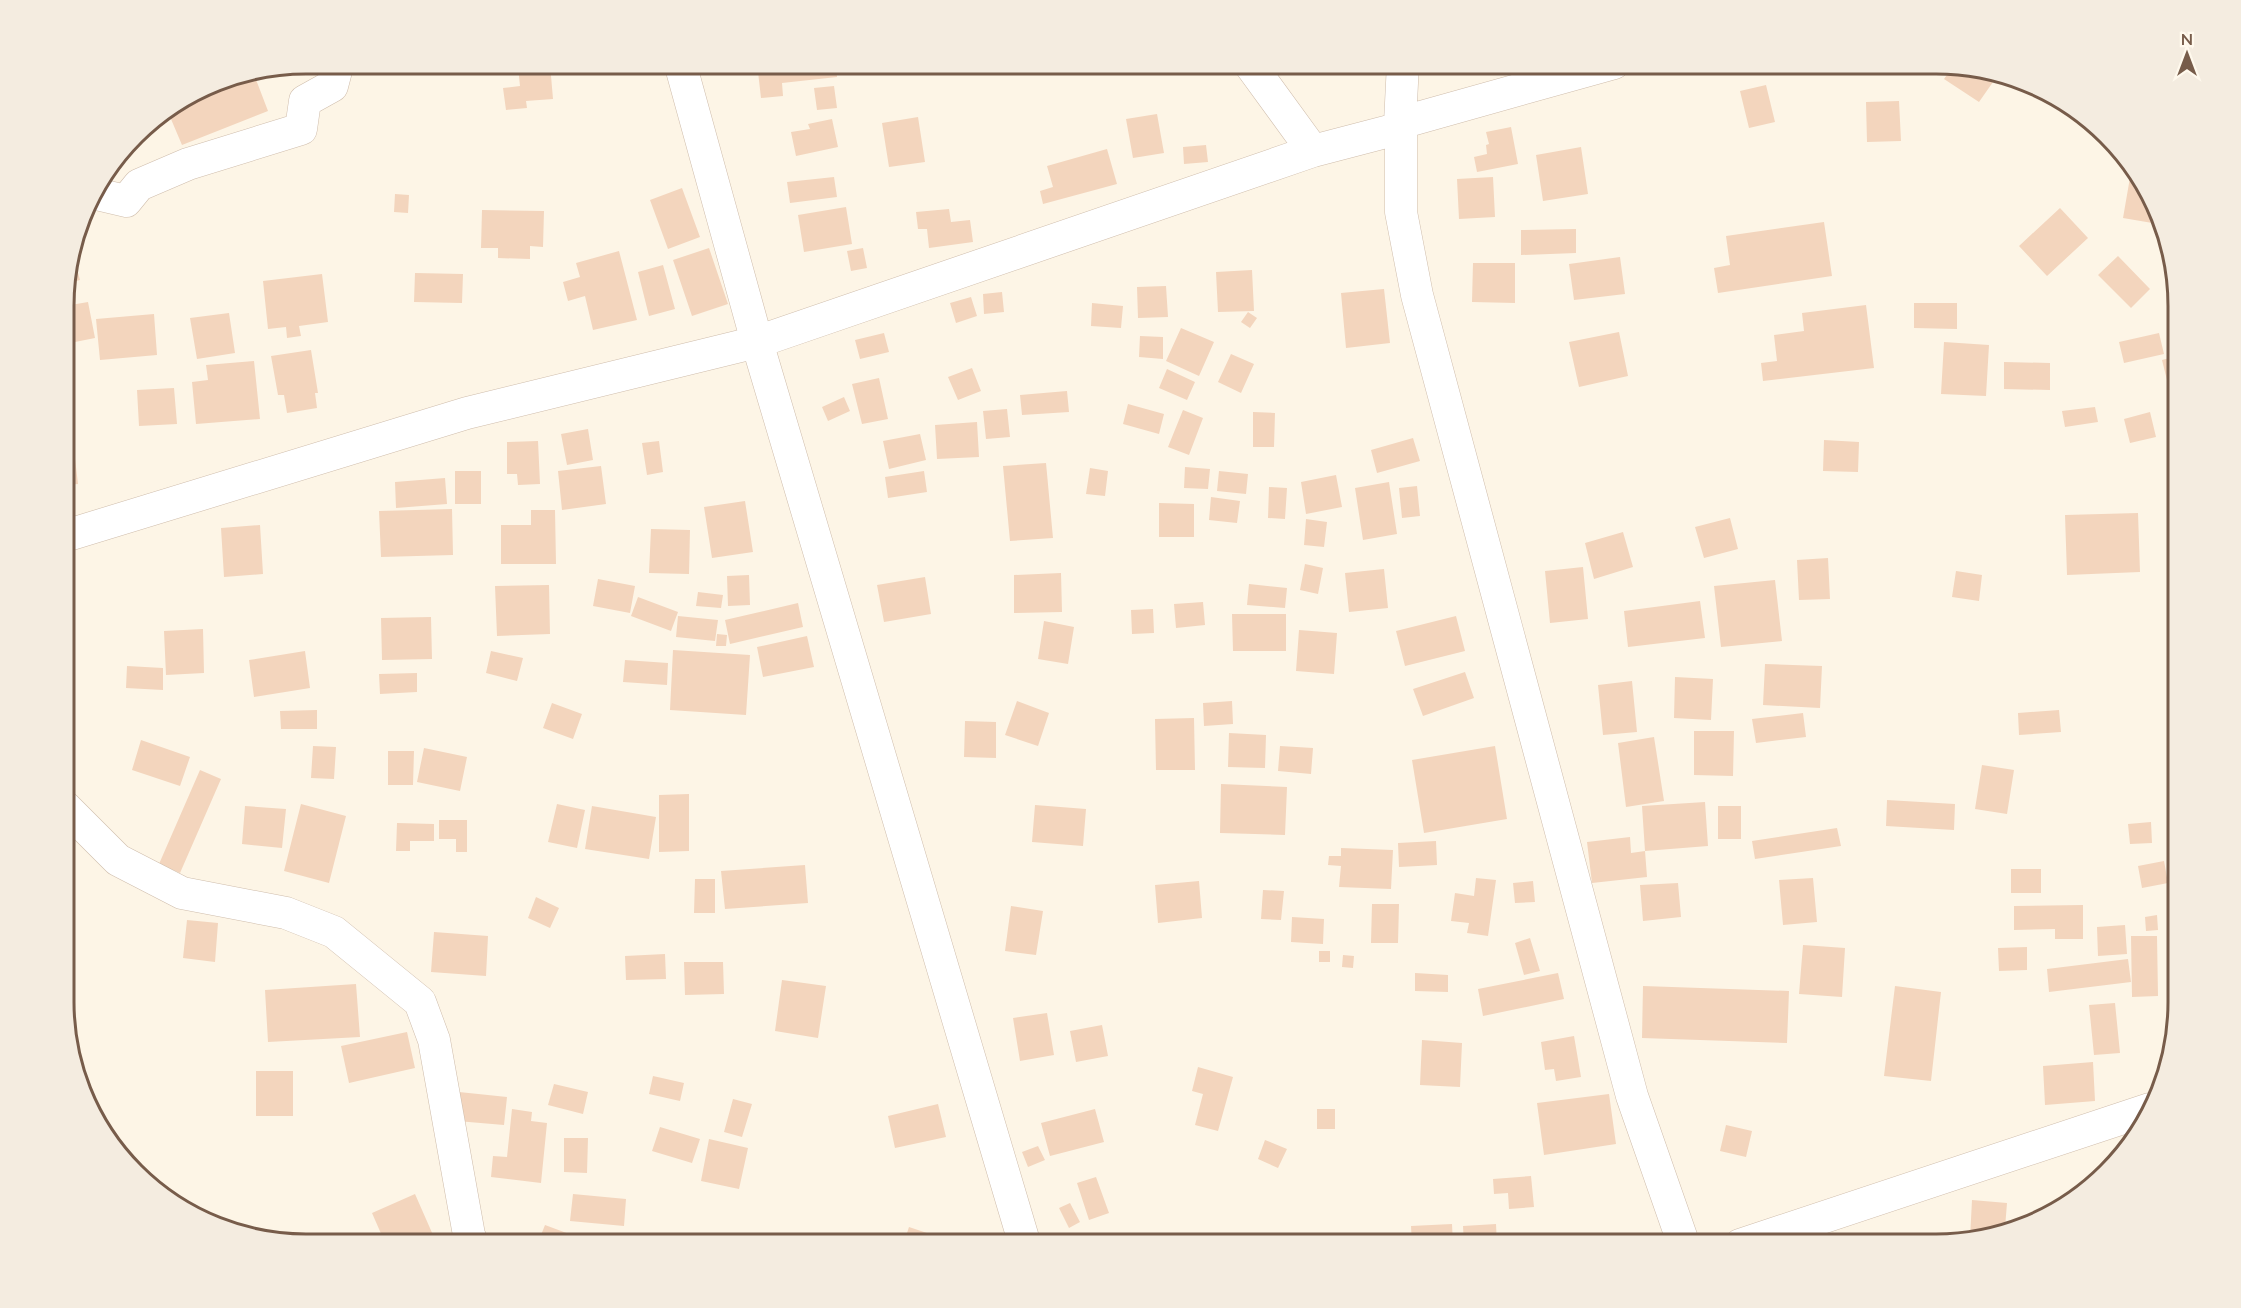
<svg xmlns="http://www.w3.org/2000/svg" width="2241" height="1308" font-family="Lato,sans-serif">
  <style>
    .building { fill: #f3d5bd }
    .lines { fill: none; stroke-linecap: round; stroke-linejoin: round }
    .street-casing { stroke: #cfbdac; stroke-width: 33 }
    .street { stroke: #fff; stroke-width: 32 }
    .rim { fill: none; stroke: #775c4a; stroke-width: 3 }
  </style>
  <rect width="100%" height="100%" fill="#fdf5e6"/>
  <path class="building" d="M757 63H836L837 77 782 83 783 96 761 98Z
    M550 64 553 99 526 101 527 108 506 110 503 88 520 86 518 67Z
    M1954 65 1998 71 2000 72 1979 102 1944 79Z
    M255 77 268 111 182 145 168 112Z
    M1766 85 1775 122 1749 128 1740 91Z
    M834 86 837 108 817 110 814 88Z
    M1899 101 1901 141 1867 142 1866 102Z
    M1157 114 1164 153 1133 158 1126 119Z
    M918 117 925 162 889 167 882 123Z
    M832 119 838 147 796 156 791 132 810 129 808 124Z
    M1511 127 1518 164 1477 172 1474 157 1487 154 1486 145 1489 144 1486 132Z
    M1206 145 1208 162 1184 164 1183 147Z
    M1581 147 1588 194 1543 201 1536 155Z
    M1107 149 1117 184 1043 204 1040 191 1053 187 1047 166Z
    M2132 166 2137 171 2164 225 2123 218Z
    M834 177 837 197 790 203 787 182Z
    M1493 177 1495 217 1459 219 1457 179Z
    M682 188 700 237 668 249 650 200Z
    M395 194 409 195 408 213 394 212Z
    M846 207 852 244 804 252 798 215Z
    M2060 208 2088 238 2047 276 2019 246Z
    M949 209 951 222 970 220 973 242 929 248 927 229H918L916 212Z
    M482 210 544 211 543 247 530 246V259L498 258V248H481Z
    M1824 222 1832 276 1718 293 1714 268 1730 265 1726 236Z
    M1576 229V253L1521 255V230Z
    M709 248 728 304 692 316 673 260Z
    M863 248 867 268 851 271 847 251Z
    M72 251 80 280 65 284V274Z
    M619 251 637 320 593 330 585 296 568 301 563 282 580 277 576 263Z
    M2118 256 2150 289 2131 308 2098 275Z
    M1620 257 1625 294 1574 300 1569 264Z
    M1473 263H1515V303L1472 302Z
    M663 265 675 309 649 316 638 272Z
    M1252 270 1254 311 1218 312 1216 272Z
    M415 273 463 274 462 303 414 302Z
    M322 274 328 322 299 326 301 336 287 338 286 327 268 329 263 281Z
    M1166 286 1168 317 1138 318 1137 287Z
    M1384 289 1390 343 1346 348 1341 293Z
    M1002 292 1004 312 984 314 983 294Z
    M971 297 977 316 956 323 950 303Z
    M88 302 95 338 65 344V306Z
    M1092 303 1123 306 1121 328 1091 326Z
    M1914 303H1957V329L1914 328Z
    M1866 305 1874 368 1763 381 1761 363 1777 361 1774 335 1804 331 1802 313Z
    M1248 312 1257 318 1250 328 1241 322Z
    M229 313 235 353 197 359 190 318Z
    M154 314 157 355 100 360 96 319Z
    M1181 328 1214 342 1199 376 1166 361Z
    M1619 332 1628 376 1579 387 1569 342Z
    M884 333 889 352 860 359 855 340Z
    M2159 333 2164 354 2124 363 2119 342Z
    M1140 336 1163 337V359L1139 357Z
    M1944 342 1989 345 1986 396 1941 394Z
    M311 350 318 393H315L317 408 287 413 284 395H278L271 356Z
    M1231 354 1254 364 1241 393 1218 382Z
    M2177 356V395L2171 396 2162 360Z
    M254 361 260 419 196 424 192 382 208 380 206 365Z
    M2004 362 2050 363V390L2004 389Z
    M972 368 981 391 958 400 948 377Z
    M1167 369 1195 382 1187 400 1159 388Z
    M879 378 888 419 862 424 852 384Z
    M174 388 177 424 139 426 137 390Z
    M1067 391 1069 412 1022 415 1020 395Z
    M844 397 850 411 828 421 822 407Z
    M1128 404 1164 414 1159 434 1123 424Z
    M2095 407 2098 422 2065 427 2062 411Z
    M1007 409 1010 437 986 439 983 411Z
    M1183 410 1203 418 1189 455 1168 447Z
    M1253 412 1275 413 1274 447H1253Z
    M2150 412 2156 437 2130 443 2124 419Z
    M977 422 979 457 937 459 935 425Z
    M588 429 593 460 567 465 561 434Z
    M920 434 926 460 889 469 883 441Z
    M1413 438 1420 461 1377 473 1371 450Z
    M1824 440 1859 442 1858 472 1823 471Z
    M538 441 540 484 518 485 517 474H507V442Z
    M659 441 663 472 647 475 642 443Z
    M73 442 78 484 65 485V443Z
    M1046 463 1053 538 1010 541 1003 466Z
    M601 466 606 504 562 510 558 471Z
    M1185 467 1210 469 1208 489 1184 488Z
    M1090 468 1108 471 1105 496 1086 494Z
    M455 471H481V504H455Z
    M924 471 927 492 888 498 885 477Z
    M1219 471 1248 474 1246 494 1217 491Z
    M1336 475 1342 507 1306 514 1301 482Z
    M445 478 447 504 396 508 395 482Z
    M1389 482 1397 534 1363 540 1355 488Z
    M1417 486 1420 516 1402 518 1399 488Z
    M1269 487 1287 488 1285 519 1268 518Z
    M1211 497 1240 501 1237 523 1209 520Z
    M745 501 753 552 712 558 704 507Z
    M1159 503 1194 504V537H1159Z
    M452 509 453 555 381 557 379 511Z
    M531 510H555L556 564H501V525H531Z
    M2138 513 2140 572 2067 575 2065 515Z
    M1730 518 1738 549 1704 558 1695 527Z
    M1306 519 1327 522 1324 547 1304 545Z
    M260 525 263 574 224 577 221 528Z
    M651 529 690 530 689 574 649 573Z
    M1623 532 1633 567 1594 579 1585 543Z
    M1828 558 1830 599 1799 600 1797 560Z
    M1305 564 1323 568 1318 594 1300 590Z
    M1583 567 1588 619 1550 623 1545 571Z
    M1384 569 1388 608 1349 612 1345 573Z
    M1956 571 1982 575 1979 601 1952 597Z
    M1061 573 1062 612 1014 613V575Z
    M749 575 750 605 728 606 727 576Z
    M925 577 931 614 884 622 877 585Z
    M598 579 635 586 630 613 593 606Z
    M1775 580 1782 641 1721 647 1714 586Z
    M1249 584 1287 588 1285 608 1247 605Z
    M549 585 550 634 497 636 495 586Z
    M698 592 723 595 721 608 696 606Z
    M638 597 678 612 671 631 631 616Z
    M1700 601 1705 638 1628 647 1624 611Z
    M1203 602 1205 625 1176 628 1174 604Z
    M798 603 803 627 730 644 725 620Z
    M1153 609 1154 633 1132 634 1131 610Z
    M1232 614H1286V651H1233Z
    M678 616 718 620 715 641 676 637Z
    M1456 616 1465 651 1405 666 1396 631Z
    M431 617 432 659 382 660 381 618Z
    M1044 621 1074 627 1068 664 1038 659Z
    M203 629 204 673 166 675 164 631Z
    M1299 630 1337 633 1334 674 1296 671Z
    M717 634 727 635 726 646H716Z
    M807 636 814 667 763 677 757 647Z
    M673 650 750 655 746 715 670 710Z
    M305 651 310 688 254 697 249 660Z
    M491 651 523 658 517 681 486 673Z
    M625 660 668 663 667 685 623 682Z
    M1765 664 1822 666 1820 708 1763 705Z
    M127 666 163 668V690L126 688Z
    M1465 672 1474 698 1423 716 1413 689Z
    M417 673V692L380 694 379 674Z
    M1675 677 1713 679 1711 720 1674 718Z
    M1632 681 1637 732 1603 735 1598 685Z
    M1017 701 1049 713 1038 746 1005 735Z
    M1232 701 1233 724 1204 726 1203 703Z
    M552 703 582 714 573 739 543 728Z
    M317 710V729H281L280 711Z
    M2059 710 2061 732 2019 735 2018 713Z
    M1803 713 1806 737 1756 743 1752 719Z
    M1194 718 1195 770H1156L1155 719Z
    M965 721 996 722V758L964 757Z
    M1694 731H1734L1733 776 1694 775Z
    M1229 733 1266 735 1265 768 1228 767Z
    M1654 737 1664 801 1626 807 1618 743Z
    M141 740 190 757 180 786 132 770Z
    M313 746 336 747 334 779 311 778Z
    M1280 746 1313 748 1311 774 1278 771Z
    M1495 746 1507 819 1424 833 1412 760Z
    M424 748 467 757 460 791 417 782Z
    M388 751H414L413 785H388Z
    M1982 765 2014 770 2007 814 1975 809Z
    M200 770 221 779 180 873 159 864Z
    M1221 784 1287 787 1285 835 1220 833Z
    M689 794V851L659 852V795Z
    M1887 800 1955 804 1954 830 1886 826Z
    M1705 802 1708 846 1645 851 1642 806Z
    M301 804 346 816 329 883 284 871Z
    M557 804 585 810 577 848 548 842Z
    M1035 805 1086 809 1083 846 1032 842Z
    M245 806 286 809 282 848 242 844Z
    M592 806 656 817 649 859 585 849Z
    M1718 806H1741V839H1718Z
    M439 820H467V852H456V839H439Z
    M2151 822 2152 843 2130 844 2128 824Z
    M397 823 434 824V841H410V851H396Z
    M1837 828 1841 846 1755 859 1752 841Z
    M1630 837 1631 853 1645 851 1647 877 1592 883 1587 842Z
    M1436 841 1437 865 1399 867 1398 843Z
    M1341 848 1393 850 1391 889 1339 887 1341 866 1328 865 1329 856H1341Z
    M2164 861 2168 883 2142 888 2138 866Z
    M805 865 808 903 725 909 721 871Z
    M2011 869H2041V893H2011Z
    M1476 878 1496 880 1488 936 1467 933 1469 923 1451 921 1455 893 1474 896Z
    M1813 878 1817 922 1783 925 1779 880Z
    M695 879H715V913H694Z
    M1199 881 1202 918 1158 923 1155 885Z
    M1533 881 1535 902 1515 903 1513 883Z
    M1678 883 1681 917 1643 921 1640 885Z
    M1263 890 1284 891 1281 920 1261 919Z
    M536 897 559 908 550 928 528 918Z
    M1372 904H1399L1398 943H1371Z
    M2083 905V939H2055V929L2014 930V906Z
    M1011 906 1043 911 1036 955 1005 951Z
    M2157 915 2158 930 2146 931 2145 917Z
    M1292 917 1324 919 1323 944 1291 942Z
    M187 920 218 923 215 962 183 958Z
    M2125 925 2127 954 2098 956 2097 927Z
    M434 932 488 936 486 976 431 972Z
    M2131 936H2157L2158 996 2132 997Z
    M1530 938 1540 971 1524 975 1515 943Z
    M1803 945 1845 948 1842 997 1799 994Z
    M2027 947V970L1999 971 1998 948Z
    M1319 951H1330V962H1319Z
    M665 954 666 979 626 980 625 956Z
    M1343 955 1354 956 1353 968 1342 967Z
    M2128 959 2131 982 2049 992 2047 969Z
    M684 962H723L724 994 685 995Z
    M1415 973 1448 975V992L1415 991Z
    M1558 973 1564 999 1483 1016 1478 989Z
    M782 980 826 986 818 1038 775 1031Z
    M356 984 360 1037 268 1042 265 990Z
    M1643 986 1789 991 1787 1043 1642 1038Z
    M1895 986 1941 992 1931 1081 1884 1076Z
    M2115 1003 2120 1053 2094 1055 2089 1005Z
    M1047 1013 1054 1055 1020 1061 1013 1018Z
    M1102 1025 1108 1056 1076 1062 1070 1031Z
    M407 1032 415 1068 349 1083 341 1046Z
    M1574 1036 1581 1077 1556 1081 1554 1069 1545 1070 1541 1042Z
    M1422 1040 1462 1043 1460 1087 1420 1085Z
    M2093 1062 2095 1101 2045 1105 2043 1066Z
    M1198 1067 1233 1077 1218 1131 1195 1125 1203 1094 1192 1091Z
    M256 1071H293V1116H256Z
    M653 1076 684 1083 680 1101 649 1094Z
    M554 1084 588 1092 583 1114 548 1105Z
    M459 1092 507 1097 504 1125 457 1121Z
    M1609 1094 1616 1144 1544 1155 1537 1103Z
    M733 1099 752 1104 742 1137 724 1132Z
    M938 1104 946 1137 895 1148 888 1116Z
    M512 1109 532 1112 531 1121 547 1123 541 1183 491 1177 493 1156 507 1157Z
    M1095 1109 1104 1142 1050 1156 1041 1123Z
    M1317 1109H1335V1129H1317Z
    M1726 1125 1752 1131 1746 1157 1720 1151Z
    M660 1127 700 1139 692 1163 652 1151Z
    M564 1138H588L587 1173 564 1172Z
    M709 1139 748 1148 739 1189 701 1181Z
    M1265 1140 1287 1149 1278 1168 1258 1159Z
    M1038 1146 1045 1160 1028 1167 1022 1152Z
    M1531 1176 1534 1207 1509 1209 1508 1193 1494 1194 1493 1179Z
    M1096 1177 1109 1213 1089 1220 1077 1183Z
    M415 1194 433 1235 409 1245H386L372 1213Z
    M573 1194 626 1199 624 1226 570 1221Z
    M1972 1200 2007 1203 2005 1228 1970 1239Z
    M1070 1203 1080 1222 1069 1228 1059 1208Z
    M1452 1224 1453 1245H1412L1411 1226Z
    M1496 1224 1497 1245H1464L1463 1226Z
    M545 1225 580 1238 577 1245H537Z
    M909 1227 960 1244V1245H903Z
    M1955 1235 1956 1243 1925 1245 1924 1240Z"/>
  <g class="lines">
    <defs>
      <path id="street" d="M680 63 757 342 1025 1245
        M1249 63 1313 151
        M1400 123 1403 63
        M1401 128V212L1417 295 1632 1096 1684 1245
        M92 193 126 201 139 185 188 164 301 129 305 101 332 86 338 63
        M65 536 467 413 757 342 1313 151 1401 128 1400 123 1614 63
        M65 807 118 860 182 893 286 913 334 932 420 1002 434 1040 469 1235 473 1245
        M1740 1245 2150 1109"/>
    </defs>
    <use href="#street" class="street-casing"/>
    <use href="#street" class="street"/>
  </g>
  <path d="M0 0H2241V1308H0ZM306 74H1936A232 232 0 0 1 2168 306V1002A232 232 0 0 1 1936 1234H306A232 232 0 0 1 74 1002V306A232 232 0 0 1 306 74Z" fill="#f4ece0" fill-rule="evenodd"/>
  <path class="rim" d="M306 74H1936A232 232 0 0 1 2168 306V1002A232 232 0 0 1 1936 1234H306A232 232 0 0 1 74 1002V306A232 232 0 0 1 306 74Z"/>
  <g transform="translate(2187 54)" stroke="#fff9ed" stroke-width="4.5" paint-order="stroke">
  <path d="M0-4.5L10 22L0 15L-10 22Z" fill="#775c4a"/>
  <text y="-9" font-size="16" font-weight="bold" text-anchor="middle" fill="#775c4a">N</text>
  </g>
</svg>
